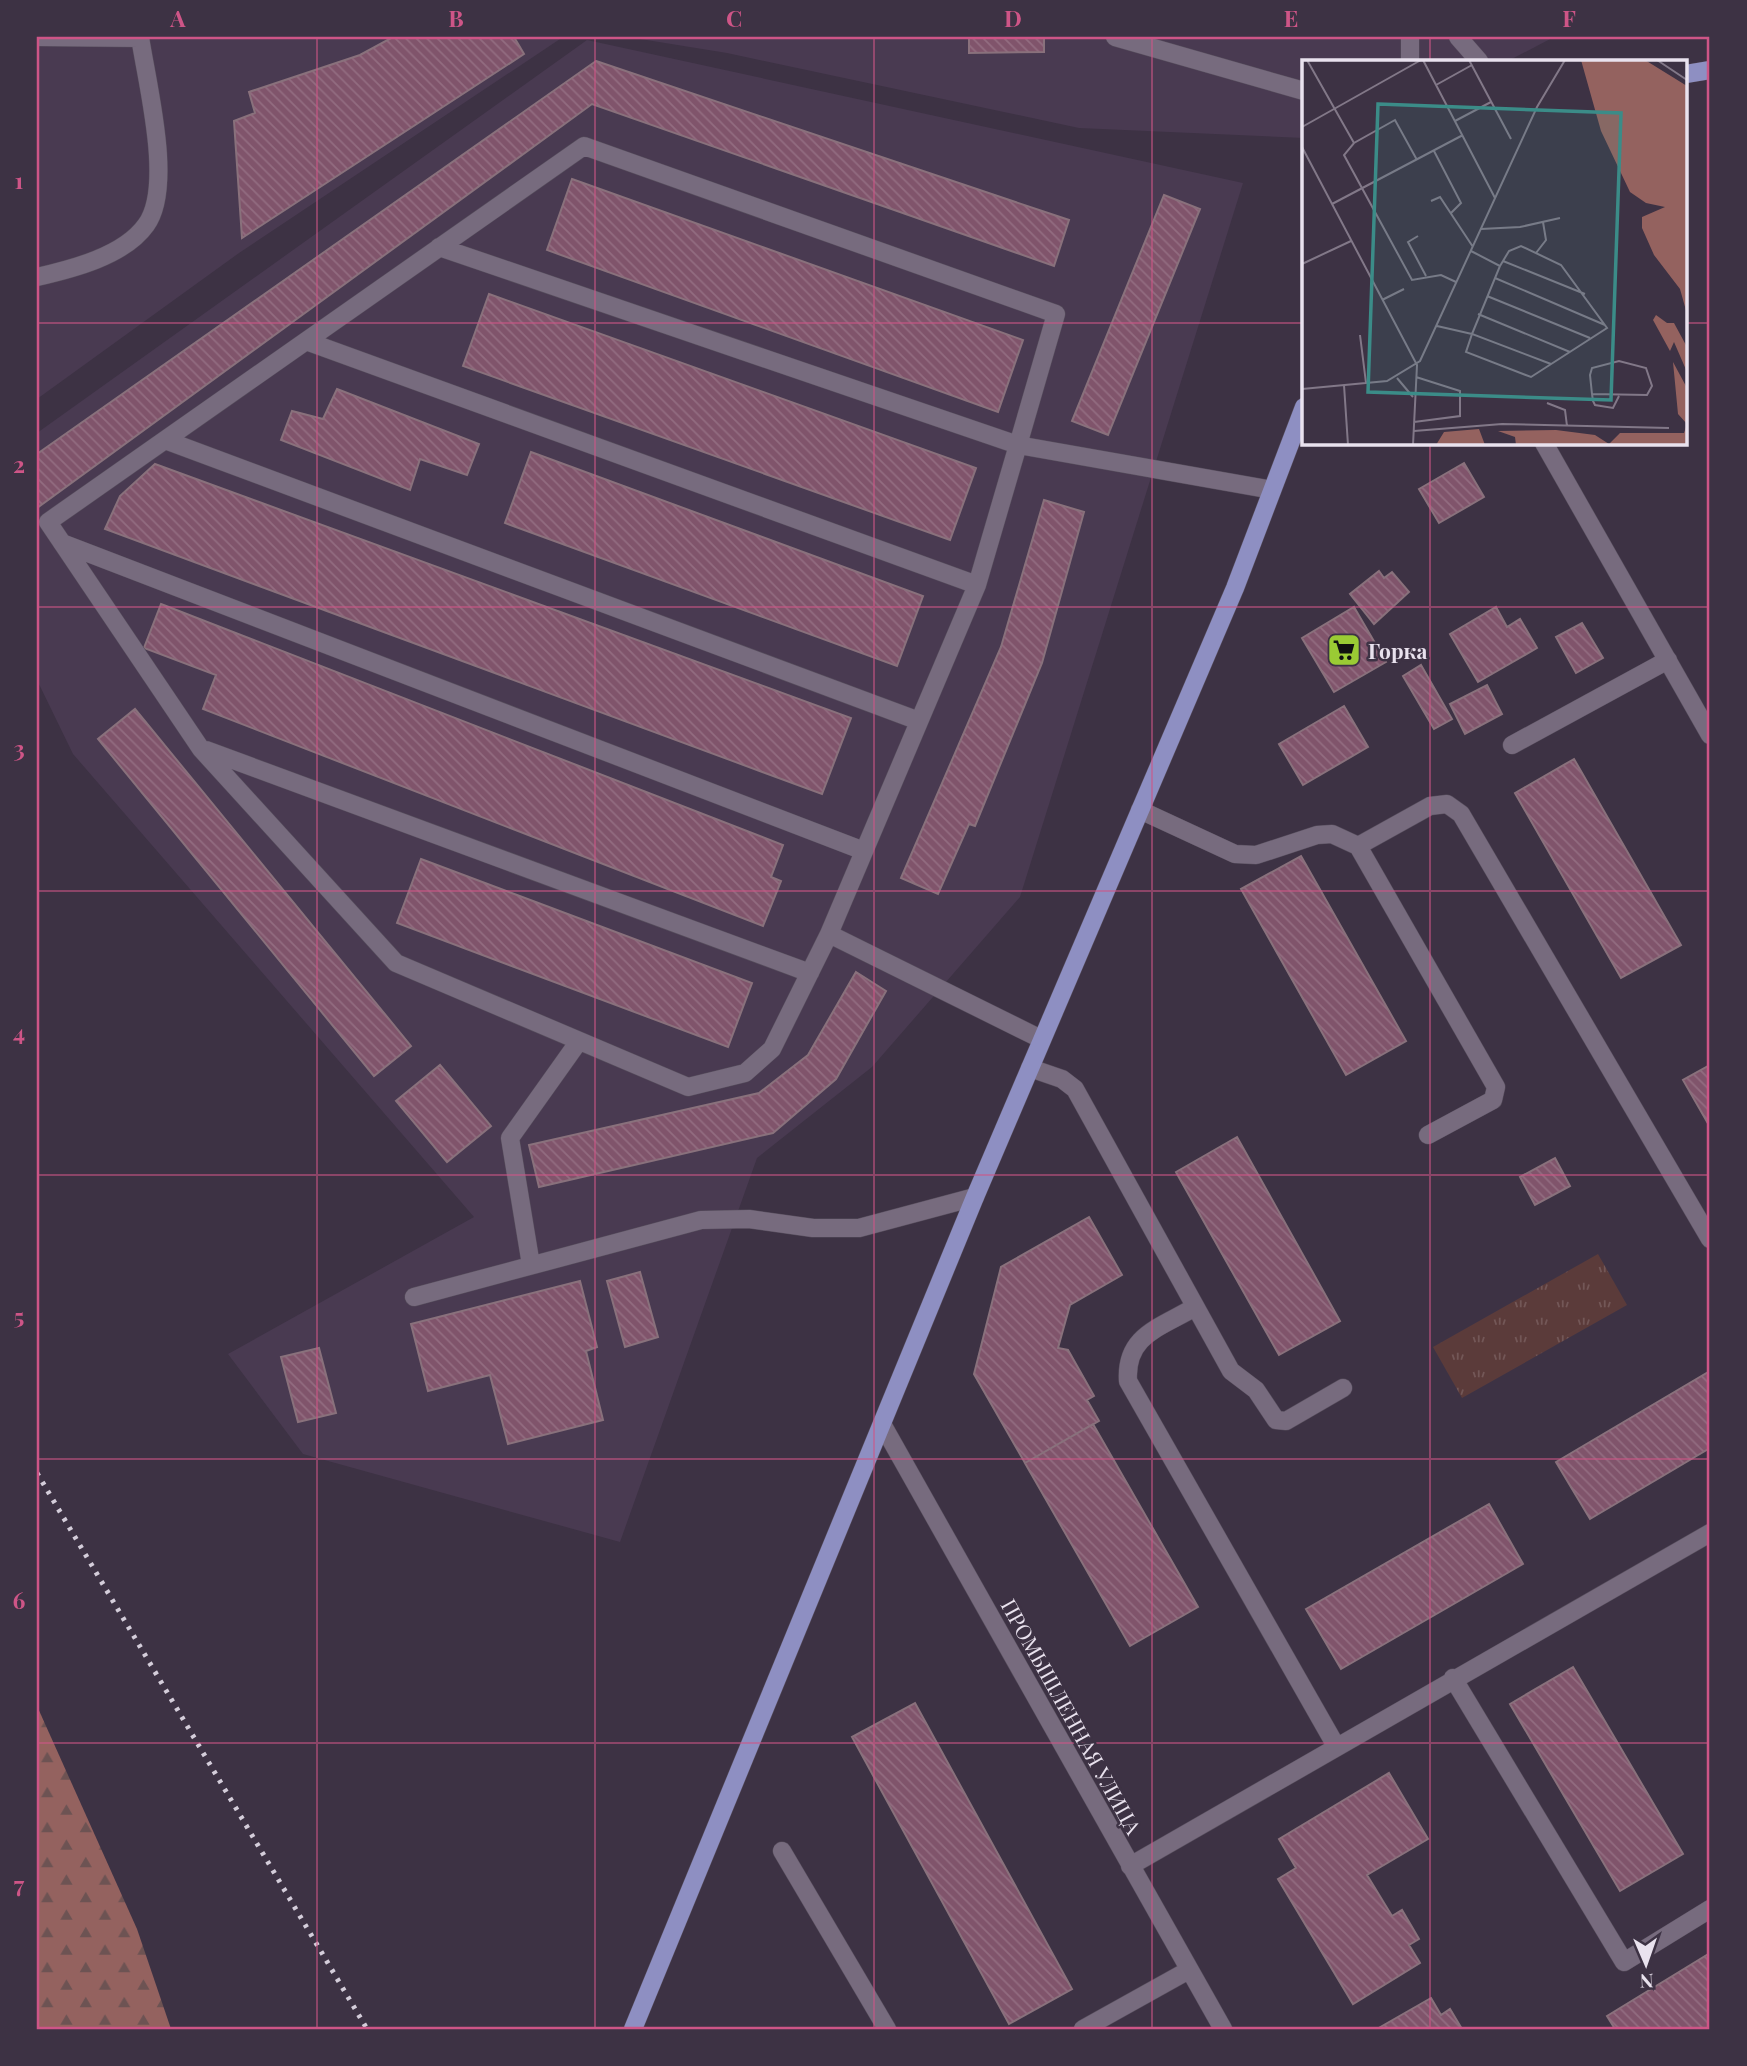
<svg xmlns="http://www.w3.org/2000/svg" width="1747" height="2066" font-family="'Playfair Display',serif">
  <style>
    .built { fill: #493a51 }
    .forest { fill: url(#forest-firs) }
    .park { fill: url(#park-tufts) }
    .building { fill: url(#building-back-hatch); stroke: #89717c; stroke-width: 2 }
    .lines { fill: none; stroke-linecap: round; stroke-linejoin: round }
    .minor-casing { stroke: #574e5d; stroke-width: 19 }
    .major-casing { stroke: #574e5d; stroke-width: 19 }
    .minor { stroke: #776b7e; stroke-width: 18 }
    .major { stroke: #8e8fc2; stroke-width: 18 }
    .rail { stroke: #d4cdda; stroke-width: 5; stroke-dasharray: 3.5 7; stroke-linecap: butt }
    .grid { fill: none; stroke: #ce5587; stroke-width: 2; stroke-opacity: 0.55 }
    .labels { text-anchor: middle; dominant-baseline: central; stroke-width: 5; stroke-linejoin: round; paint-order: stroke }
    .poi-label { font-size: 21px; font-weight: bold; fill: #e9e2ee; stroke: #3d3244; text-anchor: start }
    .street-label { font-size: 21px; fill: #e9e2ee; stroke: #3d3244 }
    .inset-road { fill: none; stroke: #827888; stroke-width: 2 }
    .view { fill: #3b8c88; fill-opacity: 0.15; stroke: #3b8c88; stroke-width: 3.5 }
    .inset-edge { fill: none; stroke: #e9e2ee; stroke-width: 3.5 }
    .neatline { fill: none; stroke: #ce5587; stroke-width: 2.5 }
    .grid-label { font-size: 23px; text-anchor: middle; font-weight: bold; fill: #ce5587 }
  </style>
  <defs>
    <pattern id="forest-firs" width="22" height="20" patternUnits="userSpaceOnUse" patternTransform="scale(1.75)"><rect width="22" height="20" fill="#94625f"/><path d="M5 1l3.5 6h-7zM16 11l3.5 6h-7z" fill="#6d5353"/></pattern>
    <pattern id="park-tufts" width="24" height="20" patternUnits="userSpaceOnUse" patternTransform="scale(1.75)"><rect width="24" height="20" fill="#5b3b3a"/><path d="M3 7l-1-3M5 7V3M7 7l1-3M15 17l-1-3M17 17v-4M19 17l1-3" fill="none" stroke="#735757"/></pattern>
    <pattern id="building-back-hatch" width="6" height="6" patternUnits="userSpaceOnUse" patternTransform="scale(1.75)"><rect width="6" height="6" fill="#80546b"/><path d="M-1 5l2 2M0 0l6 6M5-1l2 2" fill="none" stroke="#926c80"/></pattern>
  </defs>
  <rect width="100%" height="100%" fill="#3d3244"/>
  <path class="built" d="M37 37H563L239 253 37 399Z
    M628 37H1554L1508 61H1304V138L1079 128 727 53Z
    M587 40 1243 183 1020 897 872 1067 757 1158 620 1542 303 1454 228 1354 474 1217 73 754 37 680V433Z"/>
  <path class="forest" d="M37 1706 137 1929 171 2029H37Z"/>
  <path class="park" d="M1598 1254 1627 1305 1462 1398 1433 1347Z"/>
  <path class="building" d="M393 37H514L524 54 242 238 234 121 255 113 249 92 360 55Z
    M969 37H1044V52L969 53Z
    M596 61 1069 220 1054 266 592 104 37 508V454Z
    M572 179 1023 340 998 412 547 250Z
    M1164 195 1200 209 1108 435 1072 421Z
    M489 294 976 468 950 540 463 366Z
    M337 389 479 444 467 475 420 459 410 490 281 440 292 411 323 419Z
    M531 452 923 596 897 666 505 523Z
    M1464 463 1484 497 1439 523 1419 489Z
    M155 464 851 718 822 794 105 529 120 496Z
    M1044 500 1084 512 1042 663 975 826 969 824 938 894 901 878 1001 647Z
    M1379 571 1384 578 1392 572 1409 592 1374 624 1350 594Z
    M161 604 783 845 771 877 781 881 763 926 203 709 216 675 144 648Z
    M1354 607 1386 662 1334 692 1302 638Z
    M1496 607 1507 627 1520 619 1537 648 1478 682 1450 634Z
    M1582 623 1603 658 1576 673 1556 637Z
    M1421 665 1452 719 1434 729 1403 676Z
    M1487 685 1502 714 1465 734 1450 704Z
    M1344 706 1368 747 1303 785 1279 744Z
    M135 709 411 1046 374 1076 98 739Z
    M1574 759 1681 945 1621 978 1515 793Z
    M1301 856 1406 1041 1346 1075 1241 889Z
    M421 859 752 983 728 1047 397 923Z
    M856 972 886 991 836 1079 773 1133 539 1187 529 1145 759 1093 808 1055Z
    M440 1065 491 1126 447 1162 396 1101Z
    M1710 1065V1127L1683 1080Z
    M1237 1137 1340 1321 1279 1355 1176 1172Z
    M1555 1158 1570 1186 1535 1205 1520 1177Z
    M1089 1217 1122 1275 1070 1305 1058 1348 1068 1350 1094 1396 1087 1400 1099 1421 1025 1463 974 1374 1001 1267Z
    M640 1272 658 1337 625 1347 607 1281Z
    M580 1281 597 1347 586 1351 603 1420 508 1444 490 1375 428 1391 411 1324Z
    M319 1348 336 1413 298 1422 281 1357Z
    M1710 1371V1448L1590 1519 1556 1462Z
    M1093 1424 1198 1607 1130 1646 1025 1463Z
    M1489 1504 1523 1564 1341 1669 1306 1609Z
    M1573 1667 1683 1854 1620 1891 1510 1704Z
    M915 1703 1072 1989 1009 2024 852 1737Z
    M1389 1773 1428 1839 1367 1875 1392 1916 1402 1910 1419 1939 1409 1945 1420 1963 1353 2004 1278 1879 1296 1868 1279 1839Z
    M1710 1953V2029H1615L1607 2016Z
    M1431 1998 1441 2015 1450 2009 1462 2029H1377Z"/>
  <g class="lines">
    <defs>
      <path id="minor" d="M37 37 140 38
        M1115 37 1304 91
        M1458 37 1479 61
        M1410 61V37
        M439 247 1018 445 977 585 829 934 1041 1039
        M37 277C72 269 124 256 146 225 174 187 147 84 140 37
        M306 341 977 585
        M165 440 919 721
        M1544 443 1710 735
        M62 543 864 851
        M1512 745 1668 660
        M206 750 810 973
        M1140 810 1235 854 1256 855 1317 835 1332 834 1358 846 1496 1087 1493 1100 1428 1135
        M1358 846 1430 806 1447 804 1461 814 1710 1239
        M829 934 772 1049 745 1073 688 1087 396 963 201 749 48 522 584 146 1056 314 1018 445 1272 490
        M1030 1068 1062 1079 1075 1089 1231 1371 1256 1390 1276 1420 1286 1421 1343 1388
        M531 1265 510 1138 579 1041
        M414 1297 701 1220 749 1219 813 1228H859L975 1197
        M1195 1307C1160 1328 1125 1335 1128 1381L1336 1746
        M882 1424 1223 2029
        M1453 1678 1624 1962 1710 1909
        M782 1851 887 2029
        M1130 1866 1710 1533
        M1083 2029 1189 1970"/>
      <path id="major" d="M1686 74 1710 70
        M633 2029 975 1197 1235 588 1304 407"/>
    </defs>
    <use href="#minor" class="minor-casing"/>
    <use href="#major" class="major-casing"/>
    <use href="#minor" class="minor"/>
    <use href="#major" class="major"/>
    <path class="rail" d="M37 1473 367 2029"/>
  </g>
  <path class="grid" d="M317 37V2029M595 37V2029M874 37V2029M1152 37V2029M1430 37V61M37 323H1304M1686 323H1710M1430 443V2029M37 607H1710M37 891H1710M37 1175H1710M37 1459H1710M37 1743H1710"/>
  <defs>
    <symbol id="supermarket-square" viewBox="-11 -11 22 22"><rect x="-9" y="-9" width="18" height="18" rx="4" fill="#9acb34" stroke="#3d3244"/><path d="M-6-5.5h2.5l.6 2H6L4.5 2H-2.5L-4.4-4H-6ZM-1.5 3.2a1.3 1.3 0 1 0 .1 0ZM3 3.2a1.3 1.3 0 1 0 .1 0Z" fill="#111"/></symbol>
  </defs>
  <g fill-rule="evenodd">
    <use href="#supermarket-square" x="1325" y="631" width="38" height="38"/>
  </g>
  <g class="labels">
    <g class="poi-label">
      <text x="1368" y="650">Горка</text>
    </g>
    <g class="street-label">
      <text transform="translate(1072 1716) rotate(61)">ПРОМЫШЛЕННАЯ УЛИЦА</text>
    </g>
  </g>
  <g transform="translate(1302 60)">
    <rect width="385" height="385" fill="#3d3244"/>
    <path d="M279 0H343L385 26V254L378 229 352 195 340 168V157L363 147 344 143 328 132 299 71ZM354 255 365 263H372L385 287V312L372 282 368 291 351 260ZM371 302 385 328V385H214L213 377 196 371 254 370 293 375 307 384 318 373H382L385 364 376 354ZM177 369 183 385H134L142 372Z" fill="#94625f"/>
    <path class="inset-road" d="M5 0 52 83M121 0 193 138M167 0 209 79M355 0 385 20M134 25 170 5M153 61 189 42M0 67 119 0M0 87 115 305 111 385M132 91 159 143 149 153M115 100 93 60 52 83 42 95 110 220 139 215 154 222M129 141 138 137 171 187M30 144 161 75M179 169 218 167 258 158M116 176 106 182 124 216M169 191 198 206 170 274 249 304M234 193 244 180 241 162M201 201 283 234M0 204 49 181M193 218 303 265M185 236 288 278M80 240 102 229M176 254 268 292M135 266 170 274 164 292 229 317 305 268 259 205 219 186 207 191 198 206M58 275 64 323M95 318 111 337M42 325 46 385M0 329 85 321 118 301 235 47 263 0M290 334 345 335 350 326 344 308 317 301 290 308 288 315 290 334 291 341 293 345 311 348 317 336M245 343 263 350 265 366M112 362 158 356V331L114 317M112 371 200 364 367 368"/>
    <path class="view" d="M76 44 319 53 309 340 66 332Z"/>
    <rect width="385" height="385" class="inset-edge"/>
  </g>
  <rect width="1747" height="2066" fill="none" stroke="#3d3244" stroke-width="77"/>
  <g transform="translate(1646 1964) rotate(178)" stroke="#3d3244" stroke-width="5" paint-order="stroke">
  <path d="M0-5L12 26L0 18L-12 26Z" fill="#e9e2ee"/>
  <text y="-10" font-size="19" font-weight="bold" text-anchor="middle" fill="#e9e2ee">N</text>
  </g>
  <rect x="38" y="38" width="1670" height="1990" class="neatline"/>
  <g class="grid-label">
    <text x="178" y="27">A</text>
    <text x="456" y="27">B</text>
    <text x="734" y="27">C</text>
    <text x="1013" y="27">D</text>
    <text x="1291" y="27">E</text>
    <text x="1569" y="27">F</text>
    <text x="19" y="189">1</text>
    <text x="19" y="473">2</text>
    <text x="19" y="757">3</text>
    <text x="19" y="1041">4</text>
    <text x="19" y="1325">5</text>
    <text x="19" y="1609">6</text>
    <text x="19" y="1893">7</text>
  </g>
</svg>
